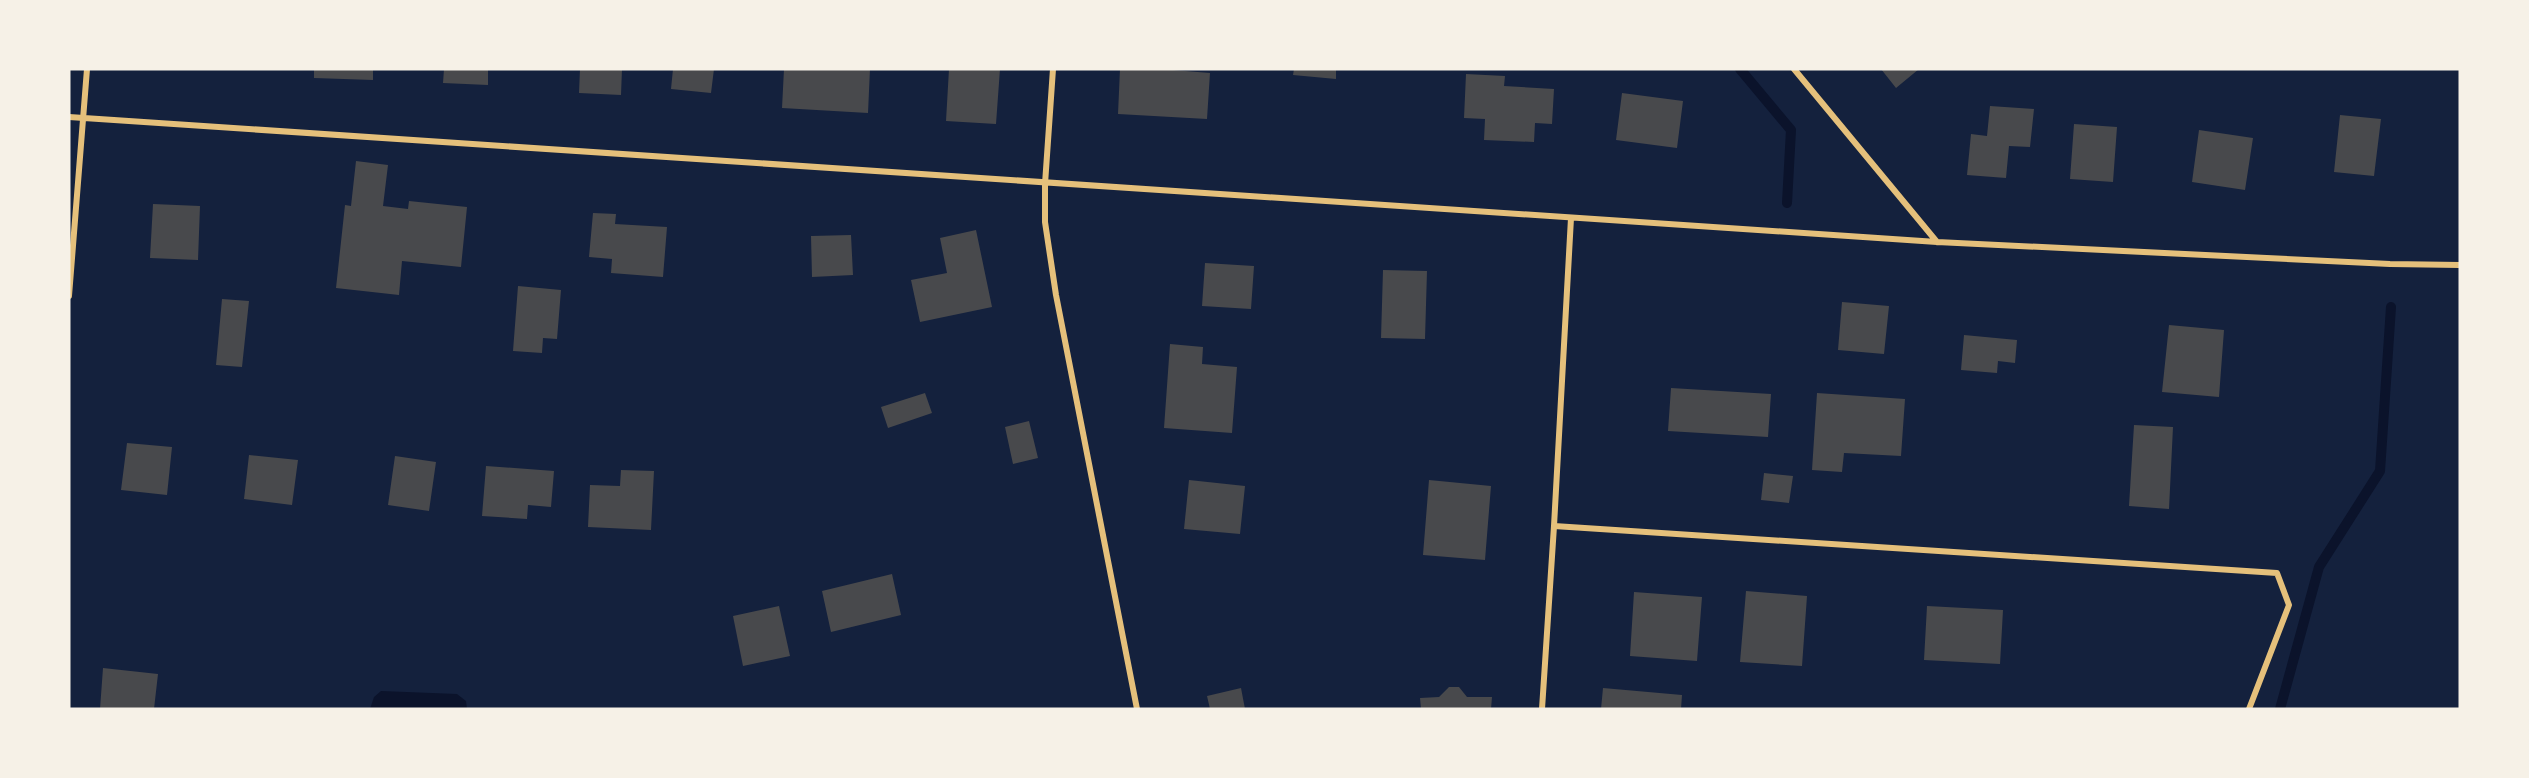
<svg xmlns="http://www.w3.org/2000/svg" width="2529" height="778" font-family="'Varela Round',sans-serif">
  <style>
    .water { fill: #0b132b }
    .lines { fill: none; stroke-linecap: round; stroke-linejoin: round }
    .stream { stroke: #0b132b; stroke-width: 10 }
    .building { fill: #48494c }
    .minor { stroke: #e5c07b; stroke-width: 6 }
  </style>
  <rect width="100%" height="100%" fill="#14213d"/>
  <path class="water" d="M381 691 457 694 466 701 467 709H370L374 697Z"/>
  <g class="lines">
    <path class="stream" d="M1740 69 1791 130 1787 203
      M2280 709 2319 567 2380 471 2391 307"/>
  </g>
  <path class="building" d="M314 69H373V80L314 78Z
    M444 69H488V85L443 83Z
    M580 69H622L621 95 579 93Z
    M673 69H714L711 93 671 89Z
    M784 69H870L868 113 782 108Z
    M949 69H1000L996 124 946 121Z
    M1120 69H1161L1210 73 1207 119 1118 114Z
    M1294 69H1336V79L1293 75Z
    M1881 69H1919L1896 88Z
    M1466 74 1505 76 1504 86 1554 89 1552 124 1535 123 1534 142 1484 140 1485 119 1464 118Z
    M1622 93 1683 101 1677 148 1616 140Z
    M1990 106 2034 109 2030 147 2009 146 2006 178 1967 175 1971 134 1987 136Z
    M2340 115 2381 119 2374 176 2334 172Z
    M2074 124 2117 127 2113 182 2070 179Z
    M2199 130 2253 138 2245 190 2192 182Z
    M356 161 388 165 383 206 408 209 409 201 467 207 461 267 402 261 399 295 336 288 345 205 351 206Z
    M153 204 200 206 198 260 150 258Z
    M593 213 616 214 615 224 667 227 663 277 611 273 612 259 589 257Z
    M976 230 992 307 920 322 911 280 947 273 940 238Z
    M851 235 853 275 812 277 811 236Z
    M1205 263 1254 266 1251 309 1202 306Z
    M1383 270 1427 271 1425 339 1381 338Z
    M518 286 561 290 557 339 543 338 542 353 513 351Z
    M222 299 249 301 242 367 216 365Z
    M1842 302 1889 306 1884 354 1838 350Z
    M2169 325 2224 330 2219 397 2162 392Z
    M1964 335 2017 340 2015 363 1998 361 1997 373 1961 370Z
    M1170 344 1203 347 1202 364 1237 367 1232 433 1164 428Z
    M1671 388 1771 394 1768 437 1668 431Z
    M925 393 932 413 888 428 881 407Z
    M1817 393 1905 399 1901 456 1844 453 1842 472 1812 470Z
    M1029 421 1038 458 1013 464 1005 427Z
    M2134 425 2173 427 2169 509 2129 506Z
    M127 443 172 447 167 495 121 490Z
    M249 455 298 460 292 505 244 499Z
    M395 456 436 462 429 511 388 505Z
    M486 466 554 471 551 507 528 505 527 519 482 516Z
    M621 470 654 471 651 530 588 527 590 485 620 486Z
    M1764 473 1793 476 1789 503 1761 500Z
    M1189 480 1245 486 1240 534 1184 529Z
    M1429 480 1491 486 1485 560 1423 555Z
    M892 574 901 615 831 632 822 591Z
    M1746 591 1807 596 1802 666 1740 662Z
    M1634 592 1702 597 1697 661 1630 656Z
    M779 606 790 656 743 666 733 616Z
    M1927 606 2003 610 2000 664 1924 660Z
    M103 668 158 674 154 709H100Z
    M1449 687H1459L1467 697H1492L1491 709H1421L1420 698 1439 697Z
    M1241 688 1245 709H1210L1207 696Z
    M1603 688 1682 695 1681 709H1601Z"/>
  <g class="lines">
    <path class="minor" d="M1053 69 1045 184V222L1056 295 1137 709
      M1794 69 1937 242
      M69 117 1937 242 2390 264 2460 265
      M69 296 87 69
      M1554 526 2277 573 2289 605 2249 709
      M1542 709 1554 526 1571 218"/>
  </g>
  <rect width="2529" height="778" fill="none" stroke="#f6f1e7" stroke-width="141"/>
</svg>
